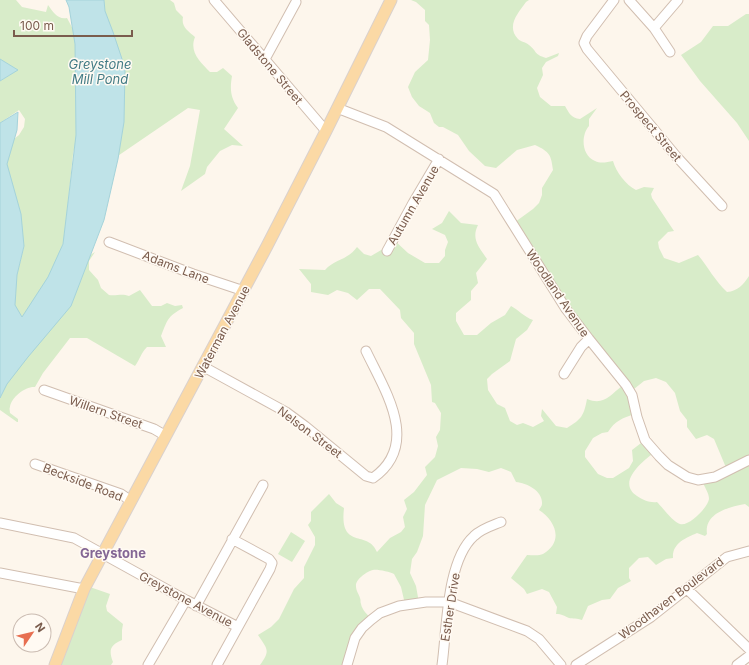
<svg xmlns="http://www.w3.org/2000/svg" width="749" height="665" font-family="Inter,sans-serif">
  <style>
    .green { fill: #d8ecc9; fill-rule: evenodd }
    .water { fill: #bfe3e8; stroke: #a5d3da }
    .lines { fill: none; stroke-linecap: round; stroke-linejoin: round }
    .minor-casing { stroke: #d1beb0; stroke-width: 11 }
    .major-casing { stroke: #dad1cd; stroke-width: 13 }
    .minor { stroke: #fff; stroke-width: 9 }
    .major { stroke: #fbd9a5; stroke-width: 11 }
    .labels { text-anchor: middle; dominant-baseline: central; stroke-width: 3; stroke-linejoin: round; paint-order: stroke }
    .street-label { font-size: 12px; fill: #7a5c4d; stroke: #fffaf3 }
    .water-label { font-size: 13px; font-style: italic; fill: #437c86; stroke: #fffaf3 }
    .neighbourhood-label { font-size: 13px; font-weight: bold; fill: #846695; stroke: #fffaf3 }
  </style>
  <rect width="100%" height="100%" fill="#fdf6ec"/>
  <path class="green" d="M0 0H16L22 7 46 12 48 5C53 12 58 20 67 18L75 33 81 120 73 154 64 241 47 283 24 320 14 308 17 275 24 246 0 155 5 146 19 135 24 127 25 119 19 110 0 123V81L10 75 0 63Z
    M97 0H170L174 3 176 10 183 17C181 27 188 31 195 37 189 52 200 62 210 72H217L223 68 232 76C230 88 230 97 238 108L224 129 243 146 232 145 220 151 207 167 205 174 181 191 190 166 200 110 188 108 106 164Z
    M411 0H529L526 2C518 13 506 26 518 39 521 42 526 42 529 45 538 52 533 54 546 58L559 53 558 56 546 62 542 68 543 75 537 88 540 97 551 106H565C569 113 571 118 580 119L597 108 589 119V126C581 135 581 155 595 161 601 164 607 162 613 161 616 172 626 185 636 190L644 187 654 188 651 194 652 198 674 231 668 232 658 242 659 248 664 258 679 263 698 255C708 267 715 281 727 292 738 291 743 285 749 276V507L745 504C729 507 704 513 707 534L705 536 697 533C686 538 672 543 673 558L666 559 656 565 648 557 639 558 629 568V578L631 581 618 588 610 599 602 600 588 606 582 620C577 618 573 619 569 618 564 616 562 614 556 614L557 607 549 592 542 589 527 594 524 589 511 578 527 555C532 555 539 556 543 554 564 542 556 521 539 510 540 508 542 506 542 504 543 491 527 483 516 482L511 472 501 468 489 472 477 469 461 468 437 480 425 505 423 536 417 552 412 559 410 573 416 586 419 603 405 604 401 587 394 574C390 572 377 569 373 570 367 571 355 580 356 586 356 591 359 594 360 598 361 600 360 602 361 604 362 610 368 615 372 620L365 626 348 665H260C271 650 267 649 258 635L271 627 279 619 294 589 304 578V567L315 545V537L308 525 311 521V512L329 494 336 503 344 508C339 551 368 529 377 552L390 538 401 532 405 527 403 517 407 509 404 500 414 492 427 475 425 467 435 457 438 446 436 437 440 430 441 413 435 403 432 402 431 385 414 344V333L401 318 400 310 380 289H369L357 300 348 293 337 290 328 295 311 292V284L299 269 325 270C335 259 348 260 357 247L364 254 371 256 388 246 393 239 408 253 425 263H439L445 256V250L448 242 445 235 432 229 442 223 449 211 461 223 478 225C471 239 479 247 487 259L476 273 478 283 471 291V300L456 313V321L464 335H477L491 323 505 315 511 306C519 310 524 317 533 320L527 330 516 339 510 361 492 374 487 379 488 390 497 404 505 408 510 421 517 425 523 423 533 427 544 421 541 416 542 409 556 426 567 428C582 419 584 415 587 399 604 406 610 395 622 386L511 225 533 209 539 203 542 195V188L553 170C551 155 550 152 535 145L517 150 496 168 485 166 469 151 458 135 443 127H439L434 123 430 113 419 106 412 97 408 87 415 72 428 60 430 40 429 25 425 21V10L416 2ZM656 378 666 382 675 393 680 411 687 420V427L696 439 707 435 714 439 727 470 702 481C704 486 709 493 709 499 708 507 689 527 680 524 674 523 662 507 657 502 650 503 643 500 637 496 616 482 643 461 655 452L645 440 632 450 633 461 629 468 613 478H607L598 474 585 457V451L593 438 602 433 608 432C615 421 622 418 635 414L629 393 644 381Z
    M746 14H749V141L737 123 700 81 681 55 701 42 713 26H728Z
    M95 252 89 261V270L98 280 101 288 109 295C117 296 122 293 129 296L140 290 152 306H161L167 303 175 306 182 305 183 308C167 317 168 319 161 336L166 347H147C141 353 140 359 135 366L87 338H70L43 373 35 387C26 386 11 397 10 407 9 409 10 411 10 413L18 419V422H17L0 410V394L84 259Z
    M291 532 305 541 292 562 278 554Z
    M87 586 110 594 106 606 107 611 123 624 122 630V640C111 645 108 649 113 662L111 665H54Z"/>
  <path class="water" d="M66 0H104L105 11 113 32 125 68 124 122 118 159 104 220 71 306 28 357 7 384 0 398V123L18 112 17 130 7 164 21 214 24 246 17 275 15 305 22 317 48 277 63 244 76 135 75 44 69 7Z
    M0 59 18 70 0 81Z"/>
  <g class="lines">
    <defs>
      <path id="minor" d="M214 0 326 131
        M614 0 587 36 584 43 587 49 676 156 722 206
        M629 0 654 28 670 52
        M654 28 678 0
        M265 59 296 2
        M337 108 386 127 494 194 566 309 589 339 626 385 632 395 637 417 645 440 659 456 668 465 687 477 698 480 715 477 749 460
        M109 242 193 274 244 291
        M387 251 413 203 439 159
        M204 367 286 412 305 426 366 476 373 478C421 444 385 391 366 351
        M564 374 581 347 589 339
        M44 390 154 429 166 436
        M35 464 121 494 131 501
        M0 523 74 538 186 600 238 627
        M0 573 84 589
        M687 589 749 649
        M196 606 263 485
        M148 665 186 600
        M217 665 270 569 272 563 269 559 232 539
        M347 665 355 638 362 628 371 620 380 613 399 606 426 602H449L527 631 539 639 561 665
        M442 665C447 630 446 561 474 536 481 529 491 526 501 522
        M576 665 651 617 727 557 749 551
        M737 665 749 656"/>
      <path id="major" d="M55 665 84 589 267 246 326 131 391 0"/>
    </defs>
    <use href="#minor" class="minor-casing"/>
    <use href="#major" class="major-casing"/>
    <use href="#minor" class="minor"/>
    <use href="#major" class="major"/>
  </g>
  <g class="labels">
    <g class="street-label">
      <text transform="translate(270 66) rotate(50)">Gladstone Street</text>
      <text transform="translate(651 126) rotate(50)">Prospect Street</text>
      <text transform="translate(413 205) rotate(-60)">Autumn Avenue</text>
      <text transform="translate(176 267) rotate(21)">Adams Lane</text>
      <text transform="translate(558 293) rotate(56)">Woodland Avenue</text>
      <text transform="translate(222 332) rotate(-62)">Waterman Avenue</text>
      <text transform="translate(106 412) rotate(19)">Willern Street</text>
      <text transform="translate(310 432) rotate(37)">Nelson Street</text>
      <text transform="translate(83 482) rotate(21)">Beckside Road</text>
      <text transform="translate(671 598) rotate(-37)">Woodhaven Boulevard</text>
      <text transform="translate(186 599) rotate(28)">Greystone Avenue</text>
      <text transform="translate(450 607) rotate(-81)">Esther Drive</text>
    </g>
    <g class="water-label">
      <text x="100" y="64">Greystone<tspan x="100" dy="15">Mill Pond</tspan></text>
    </g>
    <g class="neighbourhood-label">
      <text x="113" y="553">Greystone</text>
    </g>
  </g>
  <g transform="translate(32 633) rotate(55)"><circle r="19" fill="#fffaf3" stroke="#cabbb1"/>
  <path d="M0-3L7 15L0 10L-7 15Z" fill="#e76f51"/>
  <text y="-6" font-size="11" font-weight="bold" text-anchor="middle" fill="#7a5c4d">N</text>
  </g>
  <path d="M14 30v6h118v-6" fill="none" stroke="#7a5c4d" stroke-width="2"/>
  <text x="20" y="30" font-size="12" fill="#7a5c4d" stroke="#fffaf3" stroke-width="3" paint-order="stroke">100 m</text>
</svg>
